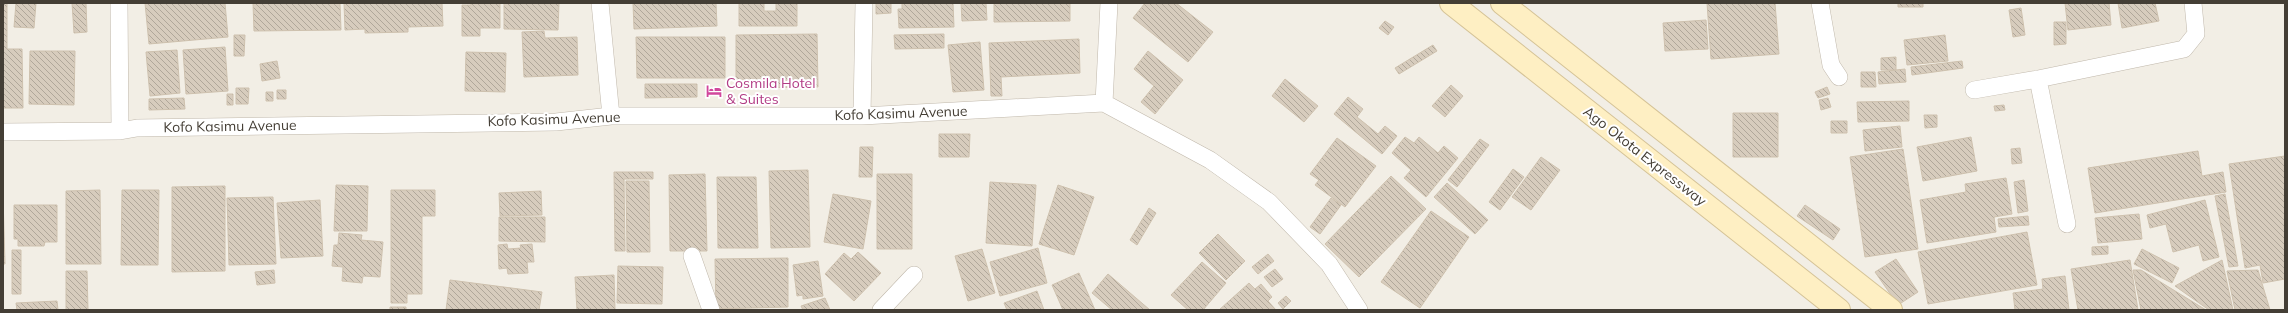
<svg xmlns="http://www.w3.org/2000/svg" width="2288" height="313" font-family="Mulish,sans-serif">
  <style>
    .building { fill: url(#building-back-hatch); stroke: #cec1ae }
    .lines { fill: none; stroke-linecap: round; stroke-linejoin: round }
    .minor-casing { stroke: #c0b8ab; stroke-width: 18 }
    .secondary-casing { stroke: #d5c397; stroke-width: 24 }
    .minor { stroke: #fff; stroke-width: 17 }
    .secondary { stroke: #feefc3; stroke-width: 22 }
    .labels { text-anchor: middle; dominant-baseline: central; stroke-width: 4; stroke-linejoin: round; paint-order: stroke }
    .hotel-label { font-size: 14px; fill: #b23c85; stroke: #fff; text-anchor: start }
    .street-label { font-size: 14px; fill: #443e35; stroke: #fff }
  </style>
  <defs>
    <pattern id="building-back-hatch" width="6" height="6" patternUnits="userSpaceOnUse"><rect width="6" height="6" fill="#d7ccbd"/><path d="M-1 5l2 2M0 0l6 6M5-1l2 2" fill="none" stroke="#b0a79a"/></pattern>
  </defs>
  <rect width="100%" height="100%" fill="#f2eee5"/>
  <path class="building" d="M3 3H7V49H22L23 108H3Z
    M16 3H36L34 28 14 27Z
    M72 3H86L87 32 74 33Z
    M145 3H225L228 37 149 44Z
    M253 3H340L341 30 254 31Z
    M344 3H442L443 26 408 27V32L365 33V29L345 30Z
    M471 3H500V28H480V36H462V5H471Z
    M504 3H559L558 30 504 29Z
    M633 3H716L717 26 634 29Z
    M739 3H764V11H776V3H797V26H739Z
    M876 3H891V13L876 14Z
    M902 3H953L954 27 899 28 898 9H902Z
    M961 3H986L987 20 962 21Z
    M994 3H1070V21L994 22Z
    M1145 3H1176L1213 32 1188 62 1133 18Z
    M1707 3H1775L1779 54 1711 59Z
    M1898 3H1923V7H1898Z
    M2065 3H2109L2111 25 2068 30Z
    M2118 3H2155L2159 21 2122 28Z
    M2021 8 2025 35 2013 37 2009 10Z
    M1706 20 1708 49 1665 51 1663 23Z
    M1385 21 1394 27 1388 35 1379 28Z
    M2054 22H2066V44L2054 45Z
    M544 31 545 38 577 37 578 75 524 77 522 32Z
    M817 34 818 87 736 88V35Z
    M944 34V48L895 49 894 35Z
    M234 35H245L244 56H234Z
    M1945 35 1948 61 1907 65 1904 40Z
    M636 37H725V78H637Z
    M1079 39 1080 73 1001 77 1002 96H991L989 43Z
    M980 42 984 90 953 92 948 45Z
    M1433 45 1437 51 1399 74 1395 68Z
    M225 47 228 91 186 94 183 50Z
    M177 50 180 93 150 96 146 52Z
    M30 51H75L74 105 29 104Z
    M1148 51 1183 80 1155 114 1141 102 1154 86 1134 69Z
    M466 52 506 53 505 92 465 91Z
    M1896 57V70H1881V58Z
    M277 61 280 78 262 81 260 64Z
    M1962 61 1963 68 1912 75 1911 67Z
    M1905 69 1906 82 1879 84 1878 72Z
    M1861 72H1875L1876 87H1861Z
    M1285 79 1318 106 1304 122 1272 96Z
    M645 84H697V97L645 98Z
    M1451 85 1463 96 1445 117 1432 106Z
    M1827 87 1830 94 1818 98 1815 92Z
    M236 88H249L248 104H236Z
    M277 90H286V99H277Z
    M266 92H273V101H266Z
    M227 94H233V105H227Z
    M1348 97 1363 109 1357 117 1378 134 1385 126 1397 136 1382 154 1334 114Z
    M184 98 185 109 149 110V99Z
    M1828 98 1831 107 1821 110 1819 100Z
    M1909 101V121L1858 122 1857 102Z
    M2004 105 2005 110 1995 111 1994 106Z
    M1733 113H1778V157H1733Z
    M1924 115H1937V127L1925 128Z
    M1831 121H1847V133H1831Z
    M1900 126 1902 147 1865 151 1863 130Z
    M939 134H970L969 157H939Z
    M1405 137 1414 143 1419 137 1438 153 1444 146 1458 158 1426 197 1404 178 1411 170 1392 153Z
    M1971 137 1977 171 1923 181 1917 147Z
    M1337 138 1376 166 1345 207 1315 185 1319 180 1310 174Z
    M1480 139 1489 145 1457 187 1448 180Z
    M860 147H873L872 177H859Z
    M2020 148 2022 163 2012 164 2011 149Z
    M1903 149 1918 249 1865 257 1850 157Z
    M2198 151 2202 176 2223 172 2226 192 2095 213 2088 168Z
    M2285 156V279L2263 283 2260 265 2245 268 2229 164Z
    M1541 157 1560 170 1531 210 1512 197Z
    M1513 169 1524 177 1500 210 1489 202Z
    M808 170 810 247 771 248 769 171Z
    M614 172H653V179H624L625 251H615Z
    M705 174 707 251H670L669 175Z
    M877 174H912V249H877Z
    M1391 176 1426 209 1359 277 1325 244Z
    M717 177H756L758 248H718Z
    M2006 178 2012 214 1994 217 1996 232 1927 243 1920 200 1966 192 1965 184Z
    M2024 180 2028 211 2018 213 2014 182Z
    M626 181H649L650 252H627Z
    M990 182 1036 185 1032 246 986 243Z
    M1447 183 1488 220 1475 234 1434 197Z
    M336 185 368 186 367 231H334Z
    M1058 185 1094 197 1074 255 1039 244Z
    M225 186V271L172 272V187Z
    M100 190 101 264H66V191Z
    M122 190H159L158 265H121Z
    M391 190H435V216H422V294H407V303H391Z
    M541 191 542 215 500 216 499 193Z
    M833 194 871 201 863 249 824 242Z
    M2225 194 2238 266 2229 267 2215 196Z
    M3 196 5 264H3Z
    M273 197 276 264 229 265 227 198Z
    M1331 198 1341 205 1320 234 1310 227Z
    M320 200 323 256 281 258 277 203Z
    M2205 200 2219 257 2203 261 2199 245 2173 252 2166 224 2150 228 2147 215Z
    M14 205H57V242H45L44 246H18V239H14Z
    M1805 205 1840 229 1833 240 1797 216Z
    M1149 208 1156 213 1137 245 1130 240Z
    M1431 211 1469 237 1420 308 1381 282Z
    M2139 214 2142 239 2098 243 2095 218Z
    M2028 216 2029 225 1999 227 1998 219Z
    M499 217H545V242L499 241Z
    M2027 232 2037 285 1928 304 1918 252Z
    M339 233 362 235 361 240 383 242 380 277 363 276 362 283 342 281 343 267 332 266 334 245H338Z
    M1218 234 1245 261 1226 280 1199 253Z
    M507 244 508 249 521 248 520 245 532 244 534 262H527L528 273 508 274 507 268 499 269 498 245Z
    M2108 246V254L2092 255V247Z
    M1038 248 1047 283 1000 296 990 262Z
    M982 249 995 293 968 301 955 256Z
    M2142 249 2179 268 2172 283 2134 264Z
    M12 250H21V294H12Z
    M858 252 881 273 854 301 825 274 844 253 851 259Z
    M1268 254 1274 261 1258 274 1252 267Z
    M788 258V307L716 309 715 259Z
    M1896 259 1918 292 1898 305 1875 272Z
    M2130 260 2138 310H2078L2071 269Z
    M2222 260 2233 310H2209L2175 286Z
    M818 261 823 296 803 299V295L797 296 793 265Z
    M1202 262 1226 283 1203 310H1188L1171 295Z
    M618 266 663 267 662 304 617 303Z
    M1275 269 1283 279 1272 287 1264 277Z
    M274 270 275 283 257 285 255 272Z
    M2133 270H2141L2206 310H2141Z
    M2258 270 2270 310H2235L2227 271Z
    M66 271H87L88 310H66Z
    M1079 273 1095 310H1063L1052 285Z
    M1108 274 1150 310H1112L1092 293Z
    M614 275 615 310H577L575 277Z
    M2065 276 2069 310H2015L2013 293 2043 289 2042 279Z
    M450 280 542 292 539 310H446Z
    M1249 283 1255 289 1261 284 1272 297 1268 301 1276 310H1219Z
    M1037 291 1044 310H1007L1004 303Z
    M1286 296 1291 301 1283 309 1278 303Z
    M825 298 830 310H803L801 306Z
    M57 301 58 310H17L16 303Z
    M390 307H406V310H390Z"/>
  <g class="lines">
    <defs>
      <path id="minor" d="M119 3 120 131
        M600 3 611 116
        M1109 3 1104 103 1210 160 1269 202 1329 264 1359 310
        M1820 3 1831 65 1839 77
        M2038 79 2067 224
        M1974 90 2038 79 2184 49 2196 34 2193 3
        M862 116 864 3
        M3 132 120 131 137 128 556 122 611 116H862L1104 103
        M692 256 711 310
        M881 310 914 275"/>
      <path id="secondary" d="M1451 3 1839 310
        M1502 3 1891 310"/>
    </defs>
    <use href="#minor" class="minor-casing"/>
    <use href="#secondary" class="secondary-casing"/>
    <use href="#minor" class="minor"/>
    <use href="#secondary" class="secondary"/>
  </g>
  <defs>
    <symbol id="hotel-bare" viewBox="-9 -9 18 18"><path d="M-6-4.5h1.5V1H6V5H4.5V3h-9V5H-6ZM-4 0a1.8 1.8 0 1 1 3.6 0ZM.5 0V-2.5h3Q6-2.5 6 0Z" fill="#d1479c" stroke="#fff" stroke-width="2.5" paint-order="stroke"/></symbol>
  </defs>
  <g fill-rule="evenodd">
    <use href="#hotel-bare" x="703" y="80" width="22" height="22"/>
  </g>
  <g class="labels">
    <g class="hotel-label">
      <text x="726" y="83">Cosmila Hotel<tspan x="726" dy="16">&amp; Suites</tspan></text>
    </g>
    <g class="street-label">
      <text transform="translate(901 113) rotate(-2)">Kofo Kasimu Avenue</text>
      <text transform="translate(554 119) rotate(-2)">Kofo Kasimu Avenue</text>
      <text transform="translate(230 126) rotate(-1)">Kofo Kasimu Avenue</text>
      <text transform="translate(1645 156) rotate(38)">Ago Okota Expressway</text>
    </g>
  </g>
  <rect width="2288" height="313" fill="none" stroke="#443e35" stroke-width="8"/>
</svg>
